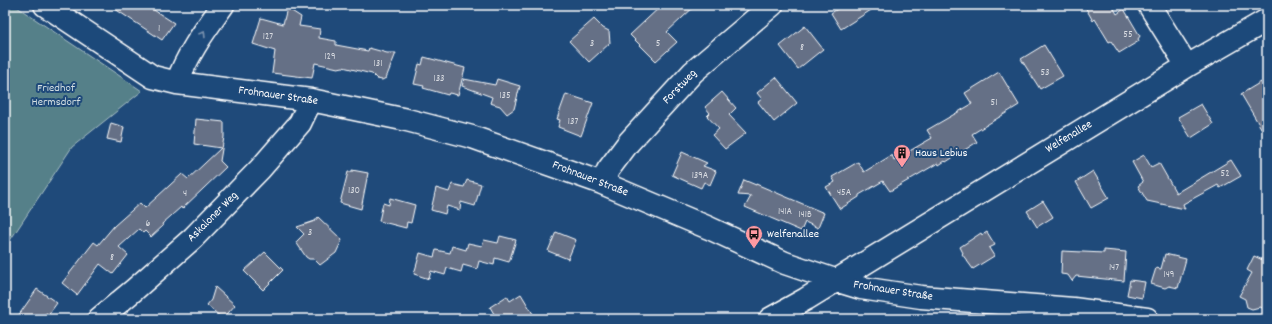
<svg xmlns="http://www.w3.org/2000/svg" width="1272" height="324" font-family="Dekko,sans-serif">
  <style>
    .green { fill: #548089; stroke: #aac0c4 }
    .building { fill: #656f86; stroke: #fff }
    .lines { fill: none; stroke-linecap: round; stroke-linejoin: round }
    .minor-casing { stroke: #fff; stroke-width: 25 }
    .minor { stroke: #1f4a7a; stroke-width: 22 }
    .oneway { stroke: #7992af }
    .labels { text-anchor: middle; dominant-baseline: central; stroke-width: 4; stroke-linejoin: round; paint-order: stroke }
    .number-label { font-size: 10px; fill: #d8dbe1 }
    .street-label { font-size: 12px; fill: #fff; stroke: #1f4a7a }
    .park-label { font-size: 12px; fill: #d4dfe2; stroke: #1f4a7a }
    .poi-label { font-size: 12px; fill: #fff; stroke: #1f4a7a; text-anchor: start }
  </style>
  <rect width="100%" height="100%" fill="#1f4a7a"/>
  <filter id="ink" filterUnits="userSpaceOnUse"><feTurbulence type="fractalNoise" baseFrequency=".025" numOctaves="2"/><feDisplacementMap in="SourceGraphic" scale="8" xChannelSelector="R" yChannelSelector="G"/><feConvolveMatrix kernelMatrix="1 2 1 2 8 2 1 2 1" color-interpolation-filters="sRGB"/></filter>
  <g filter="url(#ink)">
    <path class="green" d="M5 5H14L142 91 72 147 5 248Z"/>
    <path class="building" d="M109 5H146L174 23 162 40Z
      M662 5H696L667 32 677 42 656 61 630 35Z
      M844 5H879L841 29 831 13Z
      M1084 5H1112L1117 14 1124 9 1140 36 1138 39 1139 41 1119 53 1111 41 1109 42 1095 19 1093 21Z
      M287 8 301 17 299 26 320 29 319 38 336 41V45L368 51 369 48 387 53H396L386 78 382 80 377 79 372 74 343 67 338 68 315 63 312 78 272 73 275 51 253 44 261 18 283 24Z
      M594 19 603 28 609 31 610 43 589 62 569 41Z
      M805 26 823 49 798 69 780 46Z
      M1044 45 1063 76 1040 89 1021 59Z
      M424 57 465 68 458 95 449 93 448 95 423 88 424 86 414 84 419 64 422 65Z
      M999 72 1019 105 972 134 977 142 946 162 945 161 939 165 938 163 890 191 883 181 859 195V197L840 209 826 187 835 182 832 177 858 162 864 172 892 155 894 160 932 138 927 130 972 104 965 93Z
      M776 77 797 103 774 122 758 102 762 99 757 93Z
      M464 79 495 85 497 79 520 86 514 109 507 114 500 106 490 103 492 97 462 86Z
      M1261 82 1267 91V138L1241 94Z
      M722 92 736 108 729 115 746 133 725 149 712 135 719 129 707 116 710 113 705 107Z
      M566 94 593 103 581 136 558 127 560 120 557 119Z
      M1201 104 1213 124 1191 138 1178 117Z
      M196 119 224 122V137L220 161 226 167 182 209 181 207 162 224 163 226 151 237 145 231 143 233 139 229 119 247 128 255 113 274 100 264 77 295 62 283 94 242 98 245 114 226 140 203 145 208 182 174 188 179 221 148 194 144Z
      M111 123 124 127 121 142 107 139Z
      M682 152 707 163 703 166 716 171 710 185 704 182 701 188 672 175Z
      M1144 155 1151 167 1159 163 1176 193 1231 160 1241 176 1220 188 1218 185 1183 204 1185 209 1147 201 1138 186 1143 182 1132 162Z
      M352 170 368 173 361 209 340 203 348 172H352Z
      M1093 171 1109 198 1091 208 1076 182Z
      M467 180 481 184 475 206 461 202 460 210 447 206 445 214 431 210 436 188 449 192 452 184 464 187Z
      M744 180 756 185V184L824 213 818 228 805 222 801 231 745 207 751 196 738 195Z
      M390 198 415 205 411 223 407 222 406 228 379 221 383 203 389 205Z
      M1043 201 1053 217 1037 227 1027 211Z
      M318 217 342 240 336 253 320 265 314 259H309L306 257 296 242 304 234 297 227 315 221Z
      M556 232 576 240 568 259 548 251Z
      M987 232 995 245 989 248 994 256 973 269 962 254 963 253 960 247 981 233 982 235Z
      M500 236 516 240 509 262 495 258 494 265 479 261 477 269 463 265 461 272 447 268 445 275 431 271 429 279 414 274 420 253 434 257 436 250 450 253 452 246 466 250 468 243 482 246 484 240 498 243Z
      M1104 250 1126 252 1124 281 1076 276 1072 281 1068 275 1061 274 1062 251 1104 253Z
      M265 252 283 270 263 290 244 271Z
      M1165 254 1186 259 1178 288 1169 286 1165 288 1151 284 1156 268 1161 269Z
      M1254 256 1267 262V310L1260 307 1252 309 1247 307 1245 299 1239 296 1252 273 1247 270Z
      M1130 280 1145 282 1142 298 1127 295Z
      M215 287 235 305 223 319 207 305 211 300Z
      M37 289 57 303 49 314 46 313 42 319H16Z
      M521 294 536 319H497L490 307 507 296 510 301Z"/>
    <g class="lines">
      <defs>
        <path id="minor" d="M45 5 153 77 177 83 311 100 407 120 472 137 602 183 709 228 785 263 835 280 861 288 921 297 1073 309 1147 319
          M1149 5 1187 66
          M177 83C187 54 206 29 223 5
          M602 183 608 170 629 142 693 72 772 5
          M99 319 134 290 193 238 260 169 300 123 311 100
          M770 319 806 299 1187 66 1267 20"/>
      </defs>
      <use href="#minor" class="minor-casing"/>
      <use href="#minor" class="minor"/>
    </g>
    <defs><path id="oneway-chevron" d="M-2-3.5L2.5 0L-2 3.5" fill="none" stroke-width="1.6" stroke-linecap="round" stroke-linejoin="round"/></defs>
    <use class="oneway" href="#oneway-chevron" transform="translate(203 34) rotate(-58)"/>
  </g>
  <defs>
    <symbol id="building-pin" viewBox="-11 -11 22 30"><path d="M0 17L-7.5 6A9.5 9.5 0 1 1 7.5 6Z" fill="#ff9aa2" stroke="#1f4a7a"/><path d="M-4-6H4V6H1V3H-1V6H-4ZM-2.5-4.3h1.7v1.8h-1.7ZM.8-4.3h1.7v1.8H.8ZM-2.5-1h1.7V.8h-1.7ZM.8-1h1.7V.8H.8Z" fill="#111"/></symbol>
    <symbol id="bus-pin" viewBox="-11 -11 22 30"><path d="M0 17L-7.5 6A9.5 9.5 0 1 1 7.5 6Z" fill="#ff9aa2" stroke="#1f4a7a"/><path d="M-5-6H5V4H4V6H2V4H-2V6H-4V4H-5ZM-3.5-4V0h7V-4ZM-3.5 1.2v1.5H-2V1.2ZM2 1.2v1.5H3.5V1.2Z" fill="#111"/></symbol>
  </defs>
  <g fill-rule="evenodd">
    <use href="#building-pin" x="892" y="143" width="20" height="27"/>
    <use href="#bus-pin" x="744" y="224" width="20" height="27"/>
  </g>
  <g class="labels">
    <g class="number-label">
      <text x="159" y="29">1</text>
      <text x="1128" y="35">55</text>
      <text x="268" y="37">127</text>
      <text x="592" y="44">3</text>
      <text x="658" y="44">5</text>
      <text x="802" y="48">8</text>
      <text x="330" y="57">129</text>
      <text x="378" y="64">131</text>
      <text x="1045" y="73">53</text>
      <text x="439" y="79">133</text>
      <text x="505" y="96">135</text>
      <text x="994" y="103">51</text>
      <text x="573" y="122">137</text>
      <text x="1225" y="174">52</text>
      <text x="700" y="176">139A</text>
      <text x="354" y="191">130</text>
      <text x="844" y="193">45A</text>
      <text x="185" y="194">4</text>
      <text x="785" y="212">141A</text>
      <text x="805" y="215">141B</text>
      <text x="148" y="224">6</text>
      <text x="310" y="233">3</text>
      <text x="112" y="258">8</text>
      <text x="1114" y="268">147</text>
      <text x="1169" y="275">149</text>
    </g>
    <g class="street-label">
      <text transform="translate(680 87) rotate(-46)">Forstweg</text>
      <text transform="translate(278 96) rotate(8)">Frohnauer Straße</text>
      <text transform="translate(1069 137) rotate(-31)">Welfenallee</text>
      <text transform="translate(590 179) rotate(21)">Frohnauer Straße</text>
      <text transform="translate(213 217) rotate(-45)">Askaloner Weg</text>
      <text transform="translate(893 291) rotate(9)">Frohnauer Straße</text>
    </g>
    <g class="park-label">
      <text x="56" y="88">Friedhof<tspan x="56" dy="14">Hermsdorf</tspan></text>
    </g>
    <g class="poi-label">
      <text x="915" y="153">Haus Lebius</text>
      <text x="767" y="234">Welfenallee</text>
    </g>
  </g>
  <rect width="1272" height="324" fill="none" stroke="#1f4a7a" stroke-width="20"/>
  <rect x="10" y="10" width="1252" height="304" fill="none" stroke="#fff" stroke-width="1.5" filter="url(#ink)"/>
</svg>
